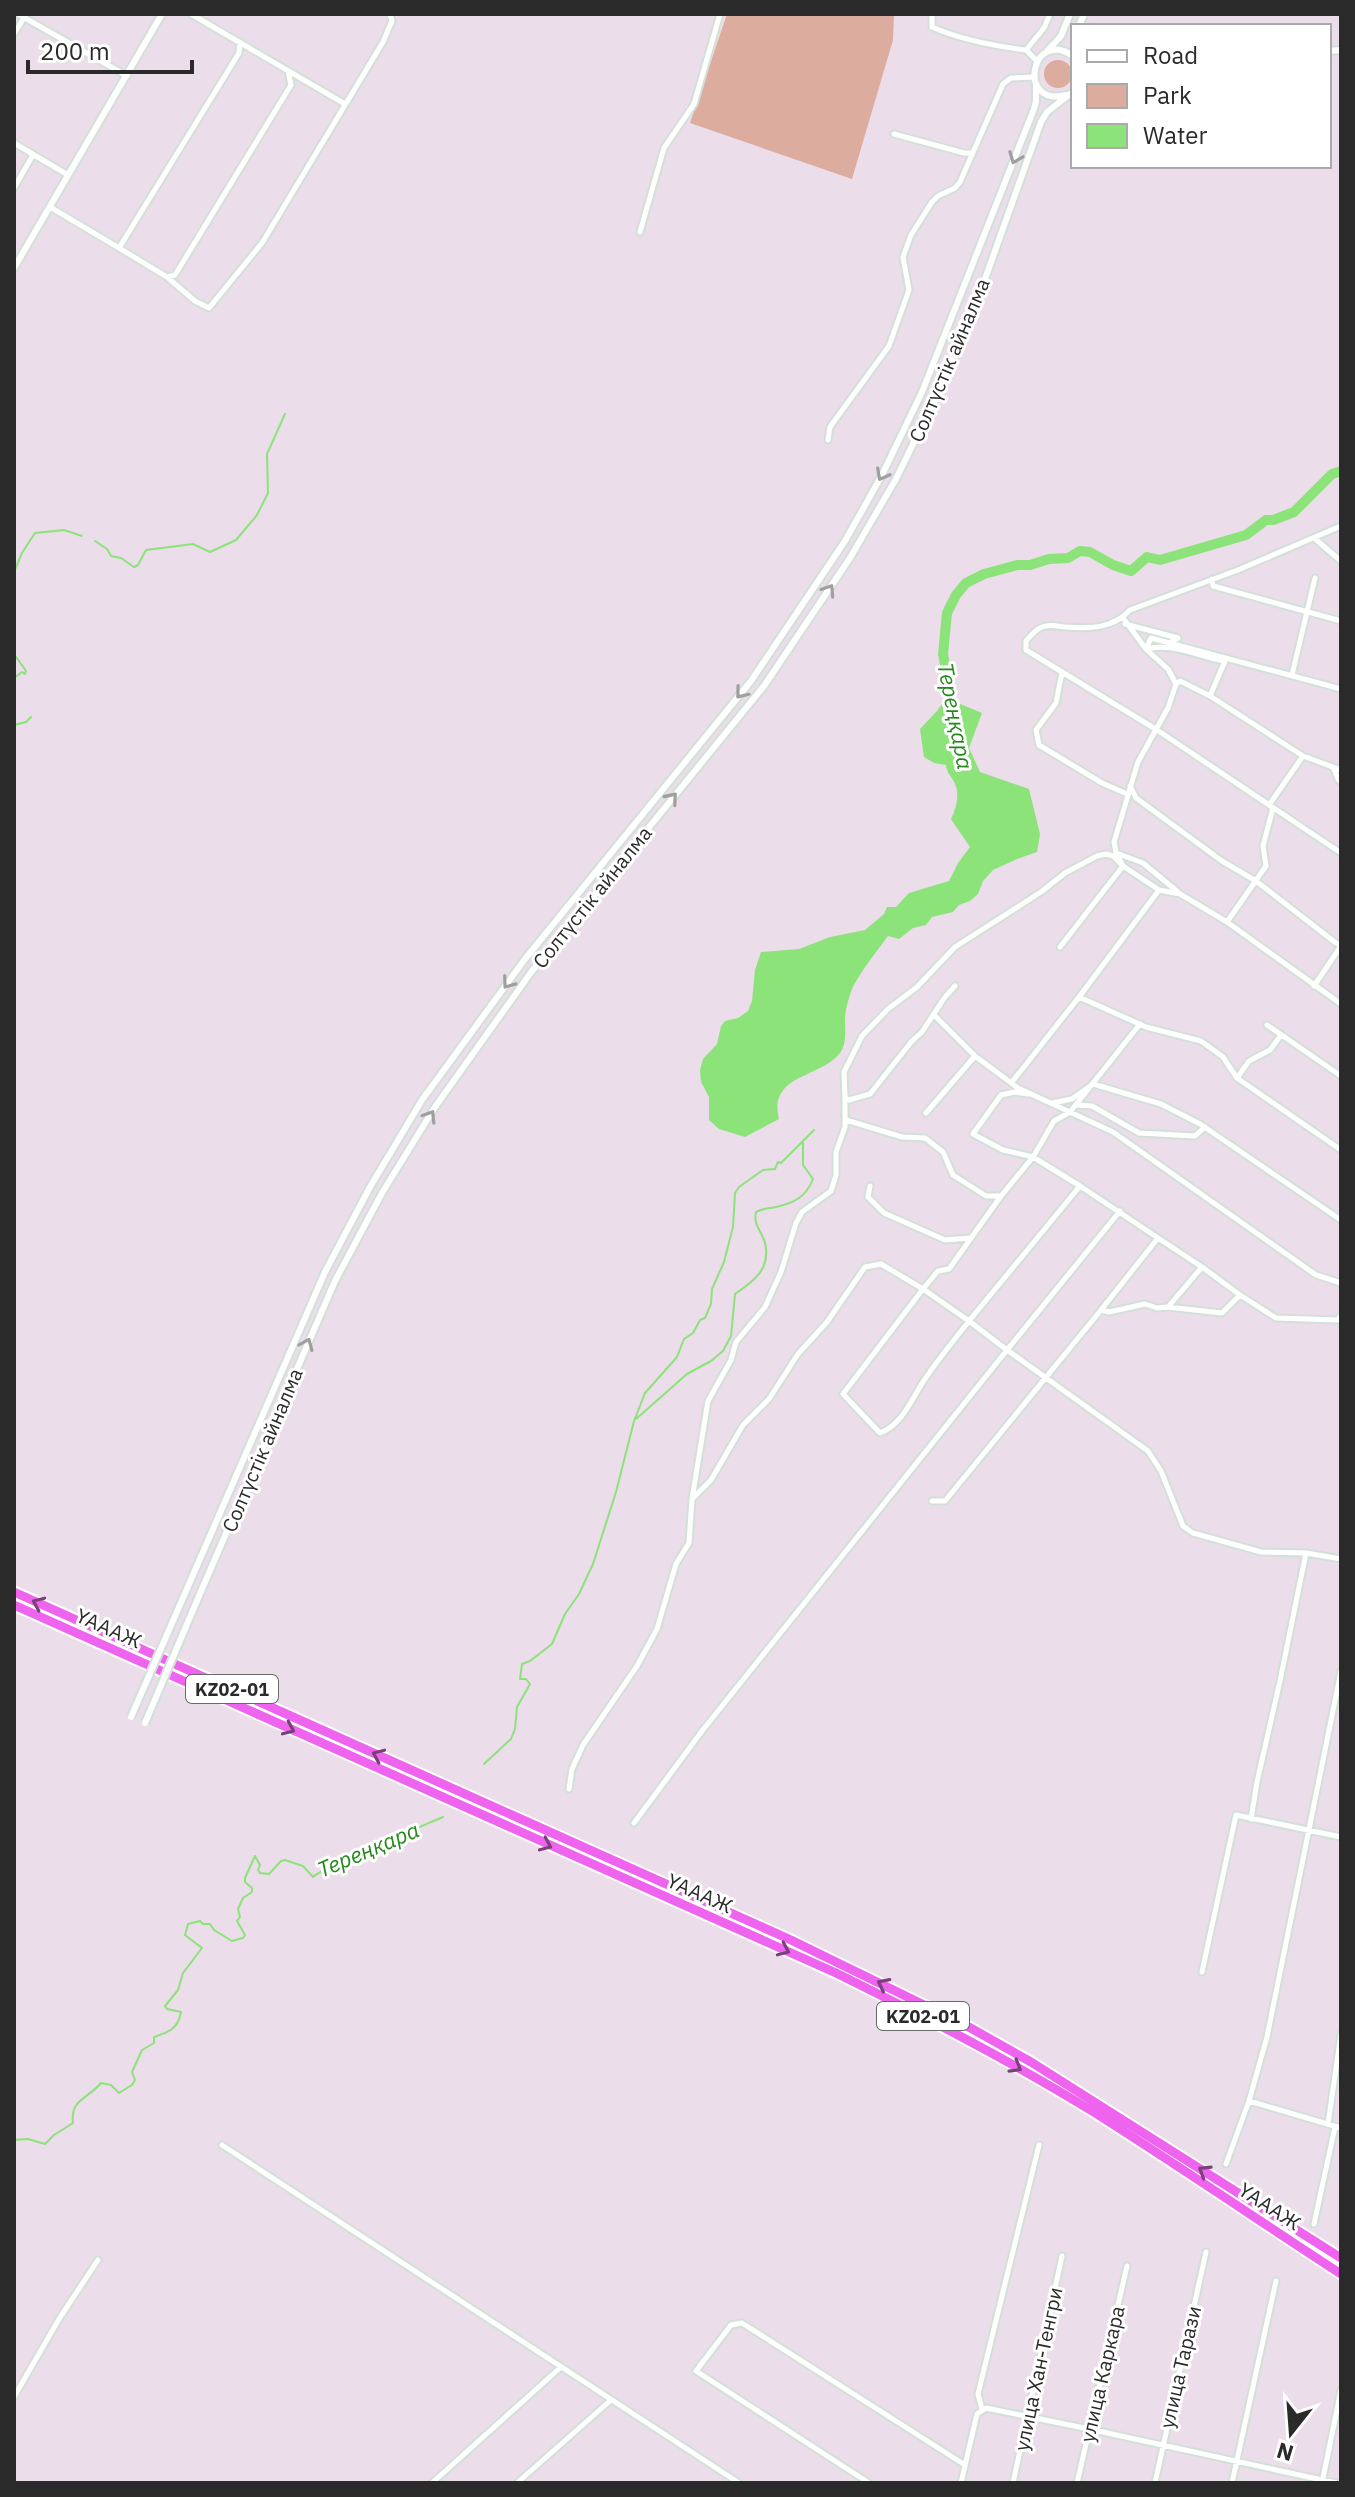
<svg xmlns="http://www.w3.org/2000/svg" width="1355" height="2497" font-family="'IBM Plex Sans',sans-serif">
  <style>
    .green { fill: #dcac9e }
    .water { fill: #8ce37a }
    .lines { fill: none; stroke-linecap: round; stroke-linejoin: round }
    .stream { stroke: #8ce37a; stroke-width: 2 }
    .river { stroke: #8ce37a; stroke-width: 10 }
    .minor-casing { stroke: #d2e1d8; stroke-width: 9 }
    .tertiary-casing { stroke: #d2e1d8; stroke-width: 10 }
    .motorway-casing { stroke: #fff; stroke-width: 13 }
    .minor { stroke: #fff; stroke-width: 5 }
    .tertiary { stroke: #fff; stroke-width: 6 }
    .motorway { stroke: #ef64ef; stroke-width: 9 }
    .tertiary-bridge-casing { stroke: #d2e1d8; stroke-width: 10; stroke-linecap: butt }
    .tertiary-bridge { stroke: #fff; stroke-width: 6 }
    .oneway { stroke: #9f9f9f }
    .oneway2 { stroke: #794179 }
    .labels { text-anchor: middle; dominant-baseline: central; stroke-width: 6; stroke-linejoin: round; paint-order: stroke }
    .shield { fill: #fff; stroke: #6a6a6a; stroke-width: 2 }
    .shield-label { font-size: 18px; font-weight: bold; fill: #2a2a2a }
    .street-label { font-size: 20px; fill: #2a2a2a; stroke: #fff }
    .water-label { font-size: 22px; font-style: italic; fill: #23881a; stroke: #fff }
  </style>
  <rect width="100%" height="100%" fill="#ebdde9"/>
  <path class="green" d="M727 14H894L893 40 852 179 690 123Z
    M1044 74a14 14 0 1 1 28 0a14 14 0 1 1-28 0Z"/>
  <path class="water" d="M946 698 982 713 969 748 980 772 1029 789 1040 834 1037 852 1017 859 993 870 983 881 978 894 970 901 959 905 953 912 932 917 926 925 913 928 899 939 888 936C878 950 856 977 851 992 849 998 847 1004 846 1010 843 1024 849 1040 840 1053 821 1078 768 1074 779 1119L745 1137 719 1129 709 1120V1097L701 1082 700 1070 703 1059 717 1044 721 1026 725 1021 738 1018 748 1011 752 1001 755 970 761 952 799 949 830 937 865 930 884 914 887 907H896L909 893 949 881 958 863 970 847 951 819C956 809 960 795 955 784 952 776 947 775 946 765L934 763 924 757 920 729 937 711Z"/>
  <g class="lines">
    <path class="stream" d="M95 541 107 549 111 556 121 558 134 567 138 565 146 550 193 544 210 552 236 540 257 515 268 493 267 454 285 414
      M14 572 22 553 35 533 64 530 82 536
      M14 654 26 671 25 674 22 672 14 678
      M14 725 26 722 31 717
      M636 1419 687 1374 711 1361 723 1351 731 1336 735 1294C754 1281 771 1269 765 1243 762 1231 753 1226 756 1212 763 1208 768 1209 776 1207 794 1203 806 1197 813 1179L803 1165V1143
      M484 1764 511 1739 515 1729 517 1707 530 1684 526 1679H520L522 1664 530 1661 552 1644 565 1614 579 1594 593 1564 616 1492 634 1421 645 1393 677 1357 684 1339 693 1333 700 1320 705 1318 711 1304 712 1289 724 1262 733 1227 735 1193 739 1187 763 1170 775 1169 778 1162 781 1163 814 1130
      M14 2140 28 2139 45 2144 54 2135 73 2123C70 2099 88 2099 101 2083L111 2085 119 2093 132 2085 135 2080 132 2072 142 2050 154 2043V2037C169 2032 178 2029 181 2012L167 2009 165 2006 178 1990 183 1973 202 1948 185 1935 188 1924 200 1921 203 1924H210L214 1930 232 1941 243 1938 245 1935 237 1921 240 1917 238 1909 243 1898 252 1892V1888L245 1882V1878L255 1856 260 1865 258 1870 260 1873 269 1874 281 1861 285 1860 303 1866 313 1877C320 1870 326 1872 334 1867 370 1848 406 1833 443 1817"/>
    <path class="river" d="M954 712 943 654 947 613 956 595 966 583 984 574 1017 565H1030L1049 559 1068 558 1080 551 1090 552 1113 565 1131 571 1147 557 1160 560 1246 535 1266 520H1273L1294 512 1332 474 1341 471"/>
    <defs>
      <path id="minor" d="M18 14 127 76
        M191 14 345 104
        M932 14V27C961 40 994 46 1026 50
        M14 34 24 18
        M1037 61 1026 50 1044 28 1050 14
        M894 134 964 153H972
        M14 143 68 175
        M14 188 33 155
        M50 207 119 248 239 53 240 42
        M640 232 664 148 694 104 720 14
        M119 248 167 277 175 275 291 85 288 71
        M167 277 195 301 209 308 262 243 383 42 392 21 390 14
        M828 440 830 427 889 346 909 290 903 257 911 235 932 202 938 196 955 188 960 182 1003 84 1011 78 1034 77
        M1341 526 1238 570 1130 610C1113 629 1088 629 1065 627 1056 626 1048 624 1040 628 1034 631 1030 637 1026 641V650L1157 730 1341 853
        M1314 538 1341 561
        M1212 579 1213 586 1341 621
        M1123 618 1146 649 1151 638 1341 689
        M1125 624 1178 638 1171 642
        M1146 649C1172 642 1199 657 1225 661
        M1147 650 1168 669 1176 684
        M1062 672 1056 703 1036 730 1039 745 1102 783 1127 794
        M1292 675 1315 578
        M1210 696 1225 661
        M1334 769 1338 779 1341 782
        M1341 770 1303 756 1210 696 1180 681 1176 684 1168 708 1138 762 1114 842 1116 852 1123 866 1159 890 1180 894 1227 922 1341 1004
        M1130 786 1136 798 1222 861 1256 881 1336 943 1341 945
        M1269 805 1303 756
        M1116 853 1143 863 1178 892
        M1227 922 1266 866 1263 846 1273 808
        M955 986 945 997 922 1032 912 1041 870 1094 849 1100 845 1098 844 1072 862 1036 888 1009 917 987 955 947 1041 892 1065 873 1097 856 1106 854 1113 856 1123 866 1060 947
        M1314 986 1341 946
        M1079 997 1146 1027 1201 1041 1223 1057 1237 1078
        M934 1015 975 1056 1018 1088 1113 1132 1316 1275 1341 1283
        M1267 1025 1341 1076
        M1281 1035 1270 1050 1249 1061 1237 1078 1341 1150
        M1012 1082 1079 997 1159 890
        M1028 1094 1015 1092 1001 1095 973 1134 1003 1150 1033 1157 1080 1186
        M1052 1103 1072 1099 1093 1084 1161 1104 1200 1124 1341 1220
        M1077 1105 1092 1106 1139 1133 1195 1136 1205 1127
        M926 1113 975 1056
        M846 1120 902 1137 925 1138 943 1152 953 1175 986 1196H1001L1033 1157 1054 1121 1070 1112 1140 1024
        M870 1186 868 1197 884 1213 945 1240 970 1238
        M1120 1211 1007 1350 969 1321 1080 1186 1158 1238
        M1168 1307 1202 1267 1240 1295
        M1101 1310 1158 1238 1202 1267
        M692 1499 711 1480 743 1425 769 1399 798 1354 827 1322 865 1267 881 1264 923 1289 843 1394 880 1433C904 1424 913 1395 927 1376 940 1357 955 1339 969 1321L923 1289 938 1271 949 1269 1001 1196
        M932 1501H945L1101 1310 1109 1312 1145 1304 1157 1308 1167 1307 1222 1313 1240 1295 1276 1318 1338 1320 1341 1315
        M569 1789 572 1769 583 1745 637 1666 657 1629 676 1564 689 1543 692 1499 708 1401 731 1360 736 1342 765 1307 781 1272 796 1223 802 1212 831 1191 836 1175V1152L845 1127V1098
        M1251 1819 1257 1782 1280 1681 1306 1553 1341 1559
        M634 1823 702 1731 1007 1350 1148 1451 1161 1471 1183 1526 1193 1533 1261 1552 1306 1553
        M1202 1972 1236 1815 1341 1837
        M1249 2101 1341 2128
        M1328 2124 1341 2034
        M222 2145 739 2483
        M1226 2164 1249 2101 1267 2037 1341 1671
        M1314 2224 1335 2127
        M14 2397 59 2319 98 2260
        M982 2409 978 2394 1039 2145
        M432 2483 561 2367
        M517 2483 611 2400
        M869 2483 696 2371 731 2325 742 2323 965 2465
        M961 2483 977 2414 986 2408 1089 2429 1336 2483
        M1013 2483 1062 2256
        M1077 2483 1127 2266
        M1155 2483 1206 2252
        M1232 2483 1276 2281
        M1322 2483 1341 2390"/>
      <path id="tertiary" d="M1079 26 1084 14
        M1047 51 1061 36 1070 14
        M1329 51 1341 50
        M1066 95C1016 108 1031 27 1073 56
        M14 268 162 14
        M186 1591 325 1272 370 1187 422 1100 525 959 751 681 845 541 882 475 922 392 1034 109 1036 101V84
        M199 1596 335 1281 382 1193 435 1107 532 971 764 686 850 558 896 479 935 399 980 293 1041 122 1047 112 1070 94"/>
      <path id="motorway" d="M14 1592 791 1940 967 2026 1031 2062 1341 2258
        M14 1605 836 1973C923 2016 1009 2060 1092 2111 1176 2164 1258 2220 1341 2274"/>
    </defs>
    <use href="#minor" class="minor-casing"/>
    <use href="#tertiary" class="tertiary-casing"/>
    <use href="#motorway" class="motorway-casing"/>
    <use href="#minor" class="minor"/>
    <use href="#tertiary" class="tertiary"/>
    <use href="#motorway" class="motorway"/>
    <defs>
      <path id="tertiary-bridge" d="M131 1717 186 1591
        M145 1723 199 1596"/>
    </defs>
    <use href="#tertiary-bridge" class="tertiary-bridge-casing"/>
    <use href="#tertiary-bridge" class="tertiary-bridge"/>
  </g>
  <defs><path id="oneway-chevron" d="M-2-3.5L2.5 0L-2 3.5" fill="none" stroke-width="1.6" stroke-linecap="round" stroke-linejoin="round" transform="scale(2)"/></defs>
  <g class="oneway">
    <use href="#oneway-chevron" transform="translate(1015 158) rotate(111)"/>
    <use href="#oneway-chevron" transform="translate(882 475) rotate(118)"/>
    <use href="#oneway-chevron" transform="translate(829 590) rotate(-57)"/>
    <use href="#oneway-chevron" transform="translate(741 693) rotate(129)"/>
    <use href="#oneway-chevron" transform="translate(672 798) rotate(-50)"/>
    <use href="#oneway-chevron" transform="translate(508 983) rotate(126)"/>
    <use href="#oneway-chevron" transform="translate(430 1116) rotate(-58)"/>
    <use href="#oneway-chevron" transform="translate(307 1344) rotate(-67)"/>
  </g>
  <g class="oneway2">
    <use href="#oneway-chevron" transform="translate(38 1603) rotate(-156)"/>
    <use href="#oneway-chevron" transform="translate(289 1729) rotate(24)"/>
    <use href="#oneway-chevron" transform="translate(378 1755) rotate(-156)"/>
    <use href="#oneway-chevron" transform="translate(546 1845) rotate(24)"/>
    <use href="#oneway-chevron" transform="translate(784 1950) rotate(24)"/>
    <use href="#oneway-chevron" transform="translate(883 1984) rotate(-153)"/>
    <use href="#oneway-chevron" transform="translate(1016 2067) rotate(30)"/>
    <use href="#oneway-chevron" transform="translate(1204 2171) rotate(-148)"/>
  </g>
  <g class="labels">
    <g class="shield">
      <rect x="186" y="1675" width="92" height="28" rx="6"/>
      <rect x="877" y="2002" width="92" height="28" rx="6"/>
    </g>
    <g class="shield-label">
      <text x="232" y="1689">KZ02-01</text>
      <text x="923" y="2016">KZ02-01</text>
    </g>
    <g class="street-label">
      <text transform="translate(949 360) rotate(-67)">Солтүстік айналма</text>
      <text transform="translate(592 897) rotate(-51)">Солтүстік айналма</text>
      <text transform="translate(262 1450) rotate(-67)">Солтүстік айналма</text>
      <text transform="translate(109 1628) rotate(24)">ҮАААЖ</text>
      <text transform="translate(700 1893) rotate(24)">ҮАААЖ</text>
      <text transform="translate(1270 2206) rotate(33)">ҮАААЖ</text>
      <text transform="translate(1180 2367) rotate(-77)">улица Тарази</text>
      <text transform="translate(1038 2369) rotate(-78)">улица Хан-Тенгри</text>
      <text transform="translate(1102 2374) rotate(-77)">улица Каркара</text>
    </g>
    <g class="water-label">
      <text transform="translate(956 716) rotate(79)">Тереңқара</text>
      <text transform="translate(368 1849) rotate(-23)">Тереңқара</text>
    </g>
  </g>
  <rect width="1355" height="2497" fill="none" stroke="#2a2a2a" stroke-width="32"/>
  <rect x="1071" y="24" width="260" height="144" fill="#ffffff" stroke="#aaaaaa" stroke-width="2"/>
  <rect x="1087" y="50" width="40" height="12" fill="#ffffff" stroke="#aaaaaa" stroke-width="2"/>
  <text x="1143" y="64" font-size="24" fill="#2a2a2a">Road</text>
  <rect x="1087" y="84" width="40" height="24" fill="#dcac9e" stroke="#aaaaaa" stroke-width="2"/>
  <text x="1143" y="104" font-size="24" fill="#2a2a2a">Park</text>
  <rect x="1087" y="124" width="40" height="24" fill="#8ce37a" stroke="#aaaaaa" stroke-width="2"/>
  <text x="1143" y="144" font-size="24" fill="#2a2a2a">Water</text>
  <g transform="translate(1291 2433) rotate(197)" stroke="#ffffff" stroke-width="6" paint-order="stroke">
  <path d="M0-6L14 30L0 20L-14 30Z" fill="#2a2a2a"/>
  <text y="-12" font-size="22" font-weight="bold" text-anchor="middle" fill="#2a2a2a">N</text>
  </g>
  <path d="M28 60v12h164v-12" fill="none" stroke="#2a2a2a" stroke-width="4"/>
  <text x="40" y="60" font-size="24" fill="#2a2a2a" stroke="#ffffff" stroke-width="6" paint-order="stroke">200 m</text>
</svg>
